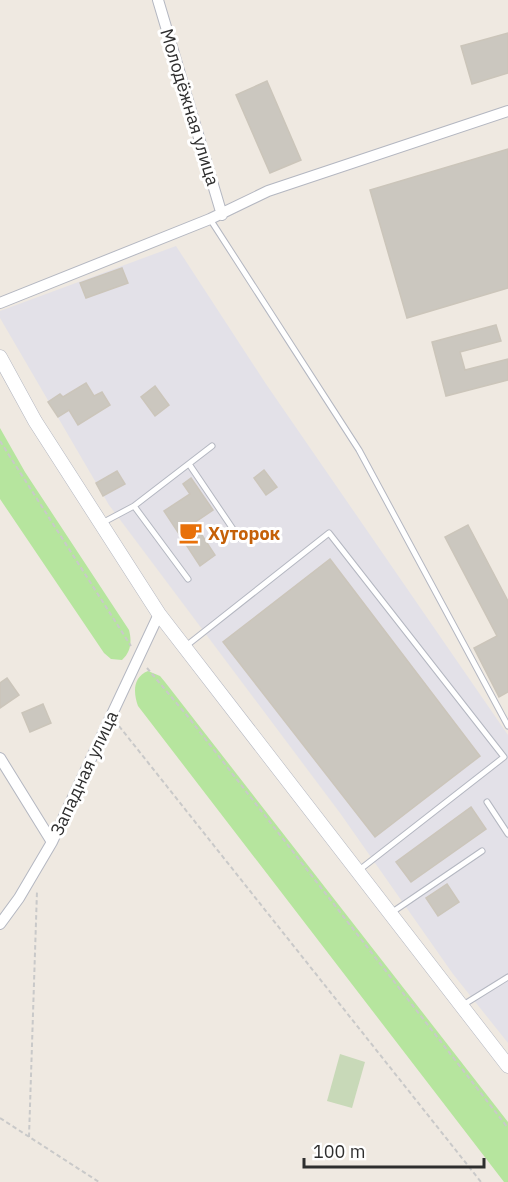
<svg xmlns="http://www.w3.org/2000/svg" width="508" height="1182" font-family="'IBM Plex Sans',sans-serif">
  <style>
    .industrial { fill: #e3e1e8 }
    .green { fill: #b6e59e }
    .cemetery { fill: #c8d9b8 }
    .building { fill: #cbc7bf; stroke: #cbc5ba; stroke-width: 1.5 }
    .lines { fill: none; stroke-linecap: round; stroke-linejoin: round }
    .service-casing { stroke: #b4b7c1; stroke-width: 7 }
    .minor-casing { stroke: #b4b7c1; stroke-width: 12 }
    .tertiary-casing { stroke: #b4b7c1; stroke-width: 15 }
    .path { stroke: #c9c9c9; stroke-width: 2; stroke-dasharray: 4.5 3; stroke-linecap: butt }
    .service { stroke: #fff; stroke-width: 5 }
    .minor { stroke: #fff; stroke-width: 10 }
    .tertiary { stroke: #fff; stroke-width: 14 }
    .labels { text-anchor: middle; dominant-baseline: central; stroke-width: 6; stroke-linejoin: round; paint-order: stroke }
    .street-label { font-size: 18px; fill: #2e2e2e; stroke: #fff }
    .food-label { font-size: 18px; font-weight: bold; fill: #c56008; stroke: #fff; text-anchor: start }
  </style>
  <rect width="100%" height="100%" fill="#efe9e1"/>
  <path class="industrial" d="M176 246 266 384 508 735V1043L453 974 340 813 109 505 0 318V311Z"/>
  <path class="green" d="M0 428 25 472 129 630C132 641 131 652 122 660L111 659 104 653 0 499Z
    M148 671 160 676 165 682 508 1122V1182H504L138 706C133 692 133 677 148 671Z"/>
  <path class="cemetery" d="M340 1054 365 1062 352 1108 327 1101Z"/>
  <path class="building" d="M508 33V73L472 84 461 46Z
    M267 81 301 160 270 173 236 95Z
    M508 149V288L407 318 370 190Z
    M122 268 128 283 86 298 80 283Z
    M496 325 501 341 460 352 465 370 508 359V380L446 396 432 342Z
    M86 383 94 396 102 392 110 405 78 425 69 410 58 417 48 402 60 394 63 397Z
    M155 386 169 405 155 416 141 397Z
    M264 470 277 487 266 495 254 478Z
    M117 471 125 484 103 496 96 483Z
    M191 478 213 510 194 523 215 555 200 566 164 511 190 494 183 484Z
    M468 525 508 601V692L499 697 474 648 497 636 445 537Z
    M330 559 480 756 375 837 223 642Z
    M7 678 19 695 0 708V683Z
    M43 704 51 723 30 732 22 713Z
    M471 807 486 829 411 882 396 862Z
    M447 884 459 902 438 916 426 898Z"/>
  <g class="lines">
    <defs>
      <path id="service" d="M210 219 359 450 508 726
        M189 464 239 538
        M134 506 212 446
        M102 523 134 506 188 579
        M186 646 329 533 504 757 358 871
        M487 802 508 834
        M391 913 482 851
        M463 1005 508 977"/>
      <path id="minor" d="M158 0 222 215
        M0 303 210 219 268 191 508 111
        M0 758 52 842 159 614
        M0 924 19 898 52 842"/>
      <path id="tertiary" d="M0 357 35 421 159 614 508 1066"/>
    </defs>
    <use href="#service" class="service-casing"/>
    <use href="#minor" class="minor-casing"/>
    <use href="#tertiary" class="tertiary-casing"/>
    <path class="path" d="M0 441 131 646
      M147 668 189 718 508 1128
      M119 726 481 1182
      M0 1118 99 1182
      M29 1137 37 891"/>
    <use href="#service" class="service"/>
    <use href="#minor" class="minor"/>
    <use href="#tertiary" class="tertiary"/>
  </g>
  <defs>
    <symbol id="cafe-bare" viewBox="-9 -9 18 18"><path d="M-5.5-4.5H6V0H3Q3 3.5 0 3.5H-2.5Q-5.5 3.5-5.5 0ZM3-3.2v2h1.7v-2ZM-6 4.5H4V6H-6Z" fill="#e8710a" stroke="#fff" stroke-width="2.5" paint-order="stroke"/></symbol>
  </defs>
  <g fill-rule="evenodd">
    <use href="#cafe-bare" x="174" y="516" width="33" height="33"/>
  </g>
  <g class="labels">
    <g class="street-label">
      <text transform="translate(190 107) rotate(73)">Молодёжная улица</text>
      <text transform="translate(84 773) rotate(-65)">Западная улица</text>
    </g>
    <g class="food-label">
      <text x="208" y="533">Хуторок</text>
    </g>
  </g>
  <path d="M304 1158v9h180v-9" fill="none" stroke="#2e2e2e" stroke-width="3"/>
  <text x="313" y="1158" font-size="18" fill="#2e2e2e" stroke="#ffffff" stroke-width="4.5" paint-order="stroke">100 m</text>
</svg>
